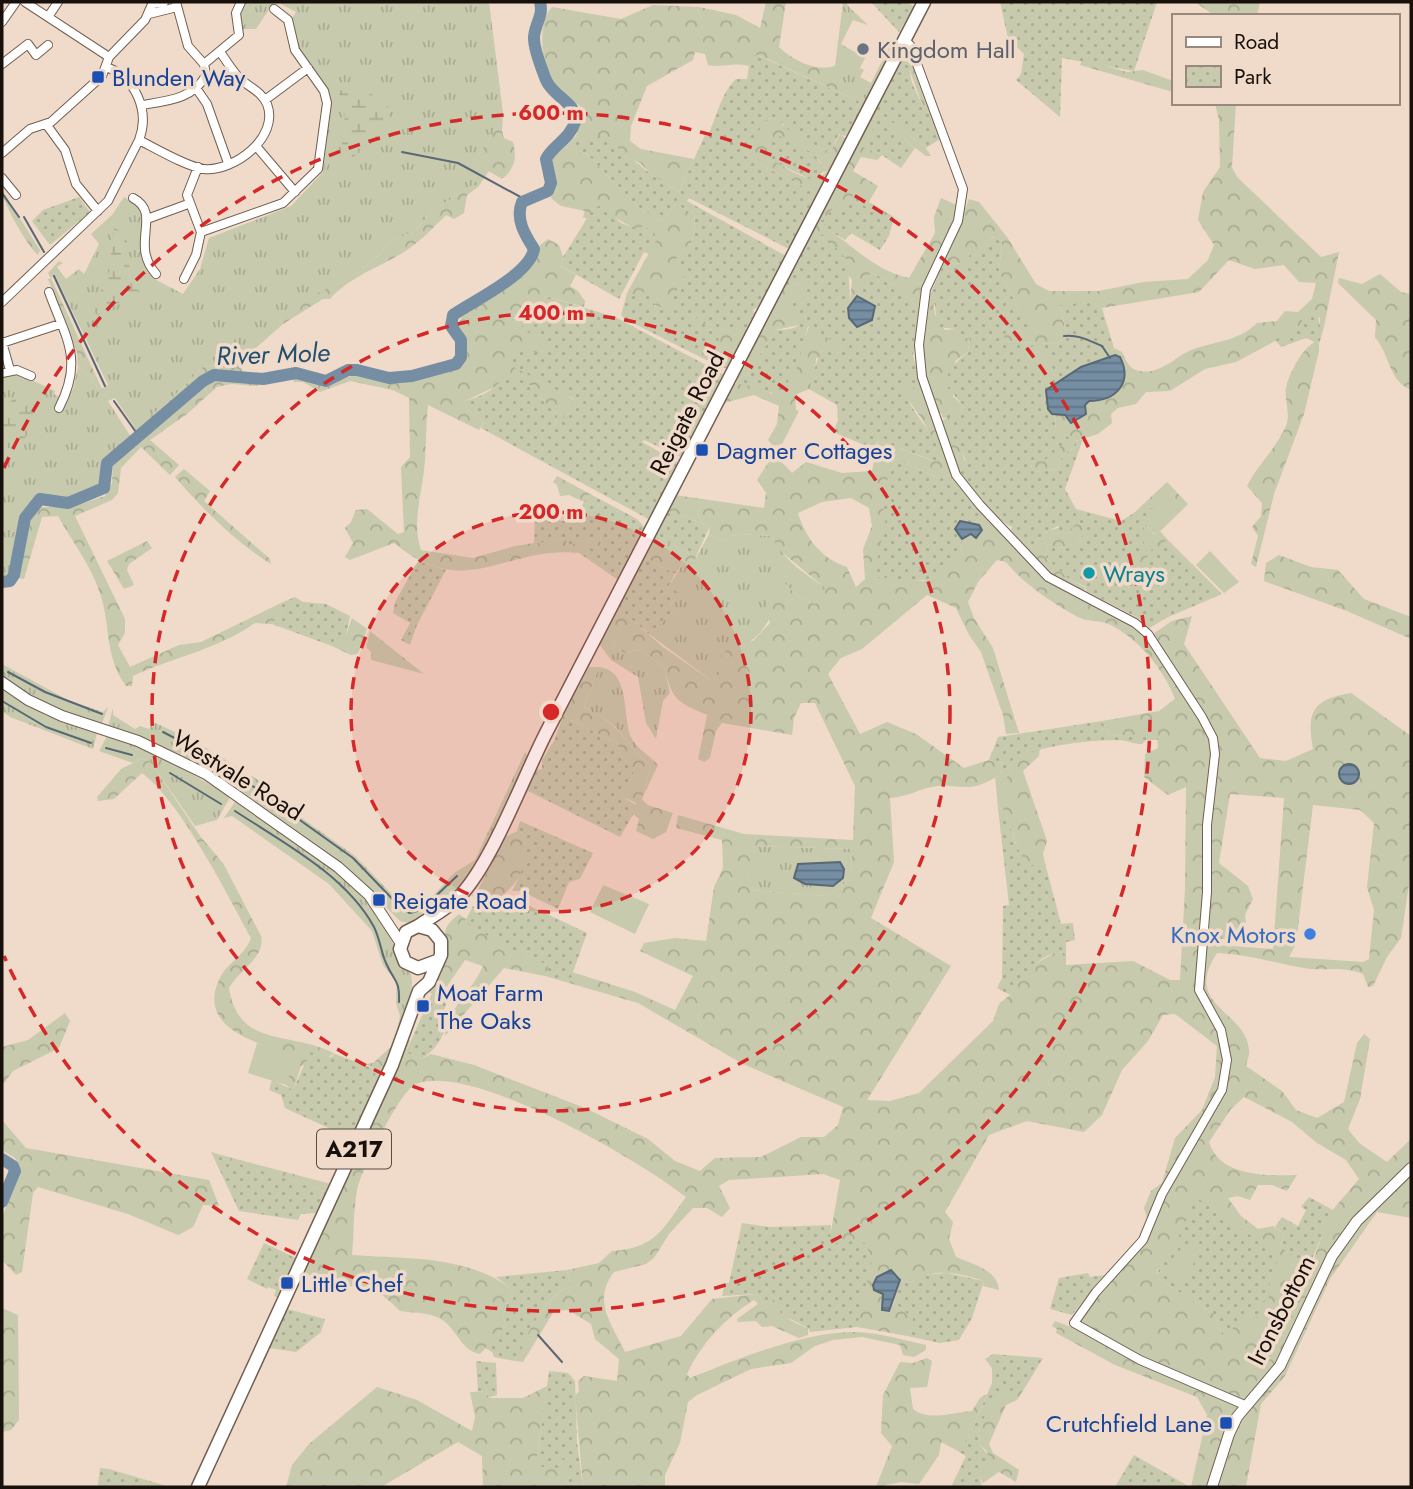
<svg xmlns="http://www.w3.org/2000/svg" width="1413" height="1489" font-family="Jost,sans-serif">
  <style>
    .grass { fill: url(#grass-tufts) }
    .forest { fill: url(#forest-crowns); fill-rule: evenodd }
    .wetland { fill: url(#wetland-marsh) }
    .park { fill: url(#park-dots) }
    .pitch { fill: #c7caac }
    .water { fill: url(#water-rules); stroke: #596875; stroke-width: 2 }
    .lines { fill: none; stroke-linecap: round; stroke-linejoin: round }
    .stream { stroke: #596875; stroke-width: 2 }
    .river { stroke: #758ea3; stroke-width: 12 }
    .minor-casing { stroke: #725f51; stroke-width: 10 }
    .tertiary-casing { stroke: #725f51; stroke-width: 12 }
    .primary-casing { stroke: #725f51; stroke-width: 15 }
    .minor { stroke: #fff; stroke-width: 8 }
    .tertiary { stroke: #fff; stroke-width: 10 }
    .primary { stroke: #fff; stroke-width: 12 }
    .ring { fill: none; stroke: #d62828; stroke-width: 3.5; stroke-dasharray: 12 9 }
    .worship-dot { fill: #6b7280; stroke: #f0dac9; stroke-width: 2.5 }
    .transit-dot { fill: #1a4fb4; stroke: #f0dac9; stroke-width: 2.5 }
    .culture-dot { fill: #0f9aa8; stroke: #f0dac9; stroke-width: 2.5 }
    .shop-dot { fill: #3f7fe0; stroke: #f0dac9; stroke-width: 2.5 }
    .labels { text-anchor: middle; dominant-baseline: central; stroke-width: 7; stroke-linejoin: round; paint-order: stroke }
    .shield { fill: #f0dac9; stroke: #584d44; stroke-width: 2 }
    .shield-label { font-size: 23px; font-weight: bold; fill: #17100b }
    .worship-label { font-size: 24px; fill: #5b616d; stroke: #f0dac9; text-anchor: start }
    .transit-label { font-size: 24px; fill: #164399; stroke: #f0dac9; text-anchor: start }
    .street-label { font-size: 24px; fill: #17100b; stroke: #f0dac9 }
    .culture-label { font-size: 24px; fill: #0d838f; stroke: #f0dac9; text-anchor: start }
    .shop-label { font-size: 24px; fill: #366cbe; stroke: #f0dac9; text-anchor: end }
    .water-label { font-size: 26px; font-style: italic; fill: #234f6f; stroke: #f0dac9 }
    .centre { fill: #d62828; stroke: #f0dac9; stroke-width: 3.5 }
    .ring-label { font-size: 21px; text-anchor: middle; font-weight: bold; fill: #d62828; stroke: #f0dac9; stroke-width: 7; stroke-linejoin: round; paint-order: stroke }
  </style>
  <defs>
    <pattern id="grass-tufts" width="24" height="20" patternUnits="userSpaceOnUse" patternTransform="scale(1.75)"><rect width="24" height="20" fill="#c7caac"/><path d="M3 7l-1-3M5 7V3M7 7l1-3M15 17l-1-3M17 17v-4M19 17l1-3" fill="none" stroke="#aaac93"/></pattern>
    <pattern id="forest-crowns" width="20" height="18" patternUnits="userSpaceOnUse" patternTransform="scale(1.75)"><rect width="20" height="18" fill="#c7caac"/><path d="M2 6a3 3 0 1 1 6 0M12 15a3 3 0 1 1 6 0" fill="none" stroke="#aaac93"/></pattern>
    <pattern id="wetland-marsh" width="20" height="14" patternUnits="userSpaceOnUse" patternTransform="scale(1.75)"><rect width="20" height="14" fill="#c7caac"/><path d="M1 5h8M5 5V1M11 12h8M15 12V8" fill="none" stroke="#aaac93"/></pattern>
    <pattern id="park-dots" width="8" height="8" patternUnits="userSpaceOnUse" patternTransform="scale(1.75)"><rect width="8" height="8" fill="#c7caac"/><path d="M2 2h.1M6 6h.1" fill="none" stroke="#aaac93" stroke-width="1.8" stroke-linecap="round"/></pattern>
    <pattern id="water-rules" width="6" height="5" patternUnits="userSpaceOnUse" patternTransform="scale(1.75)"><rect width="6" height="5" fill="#758ea3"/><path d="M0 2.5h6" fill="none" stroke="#5f7383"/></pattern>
  </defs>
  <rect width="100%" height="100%" fill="#f0dac9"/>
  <path class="grass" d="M246 2H274L256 29H243L239 12Z
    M277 2H489L503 113 502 131 496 129 474 162 489 171 478 187 473 185 432 211 415 231 389 242 378 256 356 274 292 307 279 320 283 324 242 360 203 367 165 405 142 422H131L115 398 108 401 131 437 106 458C103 465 105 473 103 480 95 503 59 499 42 495 13 513 18 548 8 576L2 578V378L17 373 55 391 54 394 60 398V412L73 389 78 367 91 377 99 390 108 385 55 275 51 278 48 273 59 261 63 263 57 267 66 279 79 269 84 274 99 244 91 234 112 215 124 197 142 208 141 257 148 273 158 281 183 294 200 269 209 238 291 206 323 172 331 101 323 81 297 47 291 20 296 12Z
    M843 2H848L847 5 868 25 853 20 841 44 865 58 860 68 864 70 860 77 871 83 893 39 896 41 866 102 840 80 835 66Z
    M709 534 721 541 736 534 772 536C782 559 805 574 826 588L815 604 798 596 783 582C766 635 763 635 716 662L722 672 712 681 649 634 677 608 671 605 675 598 678 600 668 587 684 562 695 560Z
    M370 631 424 674 371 660V652L366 647Z
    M605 633 623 653 639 649 664 667 670 693 663 701 656 739 646 723 638 677 611 660 600 645Z
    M2 664 68 700 103 712 108 707 102 724 45 706 2 679Z
    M599 667C631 671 622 714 631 737 636 749 650 755 658 765L642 799 651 765C633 753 627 737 612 724 604 717 593 715 584 707Z
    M2 689 47 716 97 733 93 749 10 717 2 711Z
    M113 708V715L135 729 140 726 149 729 153 722 193 740 245 772 232 788 163 747 108 727Z
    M107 736 155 753 228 795 229 799 217 820 195 826 150 761 141 759 133 763 99 751Z
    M525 752 529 757C509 800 486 868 449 899 438 908 425 915 414 924L400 921 335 857 239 790 250 775 260 781 257 786 355 856 406 909H415L428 901 454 873 475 860Z
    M235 802 319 857 358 891 378 916 393 943 398 962 411 974 412 983 411 996 392 1054 400 1016 396 1003 397 983 383 965 372 931 329 884 232 816 224 818Z
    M753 846 852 849 851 878 828 896 748 890 747 877Z"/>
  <path class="forest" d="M766 2H786L779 47C794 61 815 72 835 66L841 80 866 102 861 113 856 111 860 102 767 59 757 55 749 66C733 62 723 68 708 65L705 54 695 52 693 60 647 86 631 126 630 141 641 149 694 159 679 192 652 175 640 163 576 136 582 118 580 106C573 101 564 96 558 90 542 72 535 26 552 7L621 19 653 5 699 7 736 15 760 28Z
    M1195 2H1260L1257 16H1215Z
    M905 52H909L933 112 926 113C921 103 907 60 903 56Z
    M1082 59 1127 72 1143 70 1173 81V92L1080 65Z
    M1215 103H1236L1232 167 1237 177 1321 257 1339 252 1324 327 1320 326V317L1236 362 1205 369 1170 391 1146 392 1136 404 1118 408 1111 414 1112 423 1098 434 1075 441 1074 448 1062 456 1058 469 1034 472 1031 466 1034 460H1044L1070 438 1055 429 1056 414 1065 415 1071 423 1079 420 1085 405 1123 363 1120 357 1115 355 1107 358 1105 354 1114 348 1122 352C1126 361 1130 370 1140 371 1160 375 1175 357 1191 350 1215 341 1238 342 1257 323L1277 321 1285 311 1298 312 1312 299 1316 283 1299 282 1284 265 1255 269 1229 260 1199 292 1102 308 1089 303 1060 306 1067 337 1056 344 1002 341 1005 333 1022 330 1020 311 999 272 1002 242 993 237 967 264 943 263 969 199 979 202 1007 237 1036 284 1049 291H1099L1143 282 1188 279 1208 260 1214 245 1198 220 1203 192 1220 167 1219 120Z
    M876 110 926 148 931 156H926L878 120 869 137 861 138Z
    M767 118 779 120 783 125 830 152 840 134 847 140 832 169 823 167 819 160 778 136 771 160C785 165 804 183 819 177 823 175 825 172 829 171L817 194 761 165 743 152Z
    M496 129 502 131 504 138 513 142C517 159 515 168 502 179L474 162Z
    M857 144 882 155 877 160 861 157 853 171 878 186 866 207 859 202 857 191 843 210 823 220 817 218Z
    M565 147 587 154 637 206 662 222 675 204 694 214C697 235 690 244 676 259L686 274 688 314 726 331 742 326 749 331 729 369 720 367 726 355 717 346 712 330 627 293 656 240 608 214 593 209 587 219 583 217 585 211 561 206 551 198 554 190 552 158Z
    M473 185 478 187 467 195 464 213 454 219 446 215C433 228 420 242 404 252 380 267 349 277 330 299H323L283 324 279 320 292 306 356 274 378 256 389 242 415 231 432 211Z
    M2 190 40 250 38 255C28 247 2 202 2 190Z
    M941 198 959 206 921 296 922 305 916 306 899 288 871 272 862 297 850 302 852 280 811 230 815 222C848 239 871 270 909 278L935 233 934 217Z
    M548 239 559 245 563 257 561 266 576 275 570 286 578 291 585 301 584 307 545 296 538 313 549 343 543 356 521 347 561 391 574 400 558 429 554 426 558 415 538 396 501 384 463 402 467 409 484 422 479 430 428 405C426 424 426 442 425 461 423 490 411 522 421 550L473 558 515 546 566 538 568 545 600 534 601 545 594 549 581 547 579 553C505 545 467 603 394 543L350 560 345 557 353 543 345 528 351 522 356 510 367 509 398 534 404 532 401 467 410 457 409 398 393 390 350 381 320 392 303 382H294L292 378 303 376 330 385C361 368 357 379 387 381 411 382 441 374 462 363L465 340 457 325C461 319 465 311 469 307 493 287 537 280 540 245Z
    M1380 274 1401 292 1411 294V390C1388 380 1391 357 1375 337L1376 320 1338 283 1339 278 1362 284Z
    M51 278 102 389 99 390 91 377 78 367 77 353 48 279Z
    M802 282 807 287C804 300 808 312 804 324L775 330C768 347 756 356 749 373L737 379 735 376 783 287Z
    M929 298 933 300 935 315 945 330 955 329 970 338 968 352 955 361 953 396 963 406 960 412 939 413C929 393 921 371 921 348 922 331 930 316 929 298Z
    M814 314 843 347 837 354 816 358 815 376 809 389 795 395 796 410 799 411 782 444 773 446 768 440 777 424 779 406 754 395 724 403 731 384H752L772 394 804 339Z
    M1315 342 1319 344V351L1304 414 1274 494 1256 567 1251 564 1258 536 1252 527 1261 516 1262 503 1247 486C1258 464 1276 449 1286 426 1291 414 1284 400 1286 388 1289 374 1302 348 1315 342Z
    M242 360V372L226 371 199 378 160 415 137 432 131 422H142L165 405 203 367Z
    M233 377 260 382 257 386 231 384 217 387 187 414 150 440 179 465 170 475 141 447 121 468 118 493 112 500 75 516 125 619V633L118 645 130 667 179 645 201 642 281 603 283 610 272 624 255 623C218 649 174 657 133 676L132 686H126C104 656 111 625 100 593 91 566 72 541 58 516L42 517 24 579 18 578C22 552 22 525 42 507H72L105 496 112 483 113 463 123 453 215 378Z
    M901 381 921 385 953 474 940 479 896 459 898 502 874 576 924 581 947 558 961 551 962 539 982 530 976 520 984 515 1035 568 1131 624 1147 638 1172 621 1192 616 1184 644 1260 758 1286 761 1313 749C1306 712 1313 699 1351 693L1411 736V871L1401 938 1387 957 1373 986 1368 987 1363 974C1340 965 1326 972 1304 968 1274 963 1248 954 1217 953 1182 1006 1244 1009 1249 1049 1250 1054 1247 1061 1246 1066L1282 1091 1296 1110 1317 1118 1344 1102 1357 1043 1364 1034 1370 1039 1360 1099 1348 1129 1359 1143 1387 1162 1411 1139V1218L1377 1212 1330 1279 1285 1376 1261 1404 1246 1487H1191L1207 1415 1197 1397 1115 1365 1056 1333 1057 1329 1052 1326 1055 1321 1076 1329 1100 1292 1123 1268 1148 1221 1144 1208 1151 1191 1162 1183 1175 1138 1202 1110 1215 1077 1217 1046 1175 1014 1163 1015 1148 1041 1122 1070 1102 1115 1084 1132 1027 1121 989 1135 945 1212 953 1222 949 1239 956 1257C972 1264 998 1270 999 1290L983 1286 984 1281C963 1274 932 1266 913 1282L900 1280 897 1274 883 1294 889 1311 894 1302 913 1319V1327L907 1336 857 1327 871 1259 817 1247 830 1237 840 1180 823 1174 729 1180 719 1186 730 1208 722 1217 707 1208H693L669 1234 654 1258 646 1264 614 1272C592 1301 611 1323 625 1352L681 1336 712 1299 757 1294 754 1300C725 1318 702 1342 687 1374L690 1378C735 1360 807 1330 857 1332 880 1333 903 1340 926 1345V1350L914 1357 903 1355 900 1345 862 1337 833 1340 815 1346 791 1363 751 1369 697 1395 688 1402 680 1443 665 1475V1486L670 1487H583L575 1396 579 1391 578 1381 584 1376 617 1381 619 1359 595 1339 591 1324 568 1310 554 1311 523 1362 515 1361C528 1329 542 1304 570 1284L567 1270 599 1263 612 1251C656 1248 662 1230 686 1197 641 1161 472 1062 416 1084 400 1090 360 1173 357 1191 353 1211 354 1234 352 1255 407 1259 468 1255 513 1290L503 1314 506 1326 480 1354C462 1351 458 1332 444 1321 432 1312 415 1313 400 1311 385 1295 364 1279 341 1289L324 1279 303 1273 407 1041H410L406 1052 421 1059 431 1054 474 1065 585 1108 648 1139 675 1161 700 1171 715 1158 761 1157 801 1137H824L838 1125 843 1107 743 1064 638 1003 569 983 572 972 635 992 675 1010 693 976 640 951 644 943 675 938 706 941 714 887 723 868 722 840 676 828 678 815 744 834 853 840 855 786 815 703H801L794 718 792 735 722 723 716 731 710 758 704 762 698 759 707 715C677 702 672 700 664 667L639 649 623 653 605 633 614 613 629 617 663 647 712 681 722 672 715 661 738 640 753 641 770 623 765 609 775 587 783 582 798 596 815 604 825 588 778 549 772 536 736 534 721 541 709 534 710 526 668 511 675 495 764 508 766 493 757 480 770 460 779 459 792 473 806 462 842 473 872 471 878 440 933 461H943L922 419 903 393ZM851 498 869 508 872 526 863 549 865 579 856 587 847 567C822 559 806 539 798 513L822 502ZM997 560 1006 562C1024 584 1052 603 1078 617 1087 622 1099 620 1109 624 1139 639 1163 668 1175 699L1159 711 1102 721 1109 736 1157 734 1158 748 1145 754 1144 777 1168 795 1186 787 1185 889 1180 980H1170L1133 961 1066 965V953L1056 952 1028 968 1010 995 999 1004 993 1021 919 1093 890 1101 867 1100 951 966 871 918 894 862 890 798C904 797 914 792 927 788 960 780 965 798 1001 774L1003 763 989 760 964 768 916 734 887 722 860 734 828 674 841 658 862 649 927 595 956 608 969 635 981 652 1003 715 1006 734 1019 733 993 648 974 618 968 602 978 582ZM1230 794 1284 798 1273 949 1218 945 1219 939H1248L1245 915 1253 899 1248 886 1219 863ZM1313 805 1360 810 1374 823 1367 887 1374 910 1369 959 1363 962 1289 957 1296 944ZM754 846 852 849 851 878 828 896 749 890 747 877ZM1244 1097 1292 1122 1317 1143 1346 1160 1359 1179 1330 1213 1311 1267 1281 1247 1284 1234 1273 1226 1258 1229 1241 1216 1228 1198 1238 1196 1250 1200 1258 1185H1272L1287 1191 1297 1175C1269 1176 1219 1177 1209 1142L1231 1109ZM1174 1248 1270 1281C1263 1308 1240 1316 1223 1337L1214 1314 1157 1278V1270Z
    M949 417C953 436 965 453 967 471L960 472 941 421Z
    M184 469 210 491 204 501 270 559 271 564C234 541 203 509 175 477Z
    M557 476 590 494 584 502 569 495 560 496 557 485 553 482Z
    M1167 482 1188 504 1184 508 1171 495 1156 509 1140 517 1134 513Z
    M1078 522 1084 526 1083 535 1073 548 1048 547 1046 558 1069 579 1086 588 1082 593 1053 578 1026 551 1048 531Z
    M1145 524 1155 535 1160 531 1167 539 1163 546 1151 550 1138 585C1127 589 1121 587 1112 580L1118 570V563L1124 558H1139Z
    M656 535 690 554H697L695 560 684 562 675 574 644 557Z
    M147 541 152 548 129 564 127 570 134 585 124 589 107 561Z
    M1279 555 1311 567 1338 570 1364 599 1411 617V639L1347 611 1264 581 1266 563Z
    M352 618 367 629 358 654 351 655 332 646 337 635H346Z
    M589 667H599L584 707C593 715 605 717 612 725 627 737 634 754 651 765L642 799 648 805 673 813 666 832 653 839 636 831 639 819 633 814 636 803 618 795 631 780 634 772 622 757 618 744 563 716Z
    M1040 748 1039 756 1023 771 1047 841 1043 854 1045 863 1027 867 1017 847 1004 809 998 808 996 786 1007 777 1012 759Z
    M141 759 150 761 200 836 223 863 261 936C266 957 239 970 229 988 239 1050 291 1030 335 1054L301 1066 293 1091 286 1085 295 1055C263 1045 196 1030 219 980 226 963 245 956 251 938 227 894 181 802 142 773L114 799 98 801 97 797 121 769Z
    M517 831 524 834C535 862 515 892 489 903L475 896 503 838Z
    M459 914 508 949 550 965 545 976 504 968 445 1036C445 1011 474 989 483 966L465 960 441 995 427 992 445 940C444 927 449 922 459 914Z
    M65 1013 70 1021 59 1048 13 1071 2 1086V1047L28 1040Z
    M392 1046V1054L374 1092 370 1088 377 1070 365 1064 373 1063Z
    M2 1120 26 1148 209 1180 219 1206 203 1205 193 1227 178 1235 128 1214 38 1187 33 1193 22 1272 16 1275 2 1260V1219L20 1167 15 1158 2 1150Z
    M221 1155 331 1184 327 1192 220 1158Z
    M771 1295C786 1314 780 1318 808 1328V1335L799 1338 772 1326 762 1327 756 1321 738 1322 737 1319 759 1303 766 1302Z
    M2 1308 18 1315 19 1420 11 1430 2 1432Z
    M927 1358 932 1361 927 1387 910 1388 913 1409C929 1422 953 1412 972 1411L980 1398 987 1394 965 1445H958L956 1450 941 1442 939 1455 919 1484 901 1482 876 1487 892 1446 881 1433 883 1395 900 1362 913 1363Z
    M547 1386 537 1457 559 1468 563 1459 569 1460 567 1487H483L482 1456 458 1442 381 1487H286L292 1465 309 1444 377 1387 417 1400 472 1431 475 1417 470 1392 486 1391 487 1398H523Z
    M1019 1386H1026L1017 1400 1006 1405 989 1444 993 1453 1019 1470 1016 1482 999 1472 983 1483 980 1478 987 1451 979 1444 978 1433 992 1396Z"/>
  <path class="wetland" d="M353 84 387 103 391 124 367 148 348 160 341 153C343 134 349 110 338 92Z
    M114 228 126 233 130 273 144 288 98 315 90 309 91 300 108 284Z
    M26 397 41 404 43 414 17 448H6L2 444V407L14 399Z"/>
  <path class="park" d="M871 2H908L914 7 899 32Z
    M1000 2H1157L1134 71 1062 58 1060 117 1016 80 1021 74 1024 54 1008 38Z
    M757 55 860 102 856 111 861 113 845 136 839 134 830 152 793 134 779 120 768 118 743 152 761 165 817 194 789 249 689 198 687 201 786 256 762 304 753 310 755 313 747 328 726 331 688 314 671 302 685 274 676 259C690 244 697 235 694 214L675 204 662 222 637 206 587 154 565 147 576 136 589 141 602 135 652 175 679 192 705 135 708 136C716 118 722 91 736 79H747L749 66Z
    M903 56 907 59 912 83 926 113 933 112 940 139 926 148 876 110Z
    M878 119 915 148 901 168 882 155 857 144 861 138 869 137Z
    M777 135 814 154 823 167 831 168 829 171 823 172 814 181 771 160 769 146Z
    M857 190 863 194 859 202 866 207 869 202 894 217 889 236 880 250 851 233 845 240 815 222 817 218 823 220 834 207 843 210Z
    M79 197 90 212 50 245 32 221 43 210Z
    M601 205 621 223 638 229 643 226 654 232 656 240 649 254 644 252 619 299 561 266 563 257 593 209Z
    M811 230 825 236 848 261 850 301 862 296 863 286 871 272 899 288 916 306 922 305 913 355 921 385 913 388 901 382C907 410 935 431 943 461H934L878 440 874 449 833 432 838 420 837 405 809 389C815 375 814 361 824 349L837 354 843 347 808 326 797 367 781 393C766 395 753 384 736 384L737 379 749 373C756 356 768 347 775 330 788 330 801 329 806 316L783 307 788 299 804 300 807 287 802 282 783 287 794 264 800 260 797 257Z
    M994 237 1002 242 999 272 1020 311 1033 323 1022 330 1005 333 1002 341 1056 344 1067 337 1060 305 1089 303 1102 308 1114 348 1105 354 1107 358 1081 367 1046 390 1052 413 1056 414 1055 429 1070 438 1044 461 1034 460 1031 466 1034 472 1058 469 1062 456 1074 448 1075 441 1083 439 1065 489 1076 509 1121 521 1134 513 1140 516 1150 508 1156 509 1171 495 1184 508 1156 535 1145 524C1142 534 1147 546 1139 558H1124L1118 563V570L1112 580 1129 588 1131 584 1138 585 1142 579V567L1151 550 1163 545 1167 539 1222 594 1166 618 1148 629 1138 618 1086 591V587L1069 579 1046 558 1048 547 1073 548 1083 535V525L1078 522 1069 531 1061 532 1058 526 1048 531 1026 551 1011 530 1012 527C1002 522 987 511 982 499H979L962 480 960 472 966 470 961 465 966 460 954 438 949 418H943L941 412H960L963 406 946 385C948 366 955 364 968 352L970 339 956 336 955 329 937 327 935 305 929 298 943 263 966 264 970 255Z
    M644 292 654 296V306C675 306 704 322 719 337L717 346 726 355 720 367 625 319 621 315 627 293 634 296Z
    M545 296 615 317 725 375 698 427H695L691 437 687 439 681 457 644 440 642 442 679 463 650 520 481 428 484 422 467 409 462 402C482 396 498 390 506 371L537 389 538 396 558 415 554 425 558 428 574 399 510 365 521 347 543 355 548 343 520 328 538 313Z
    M1317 311 1320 326 1324 327 1319 344 1306 338 1281 347 1275 340 1302 325V320Z
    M896 459 940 479 950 475 984 515 976 520 979 525 960 521 956 529 962 539 961 551C950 557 949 561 942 570 928 588 894 578 874 576L886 518C877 500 888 476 896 459Z
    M590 494 637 519 645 528 618 580 579 553 580 546 594 549 601 545 600 534 568 546 565 538 534 544 535 517 542 512 562 521 572 519Z
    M668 511 710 526 697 554H690L656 535Z
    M644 557 675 574 668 587 681 594 679 601 675 599 671 604 677 608 649 634 629 617 614 613Z
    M418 561 446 570 417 625 410 645 401 640 410 623 393 613 395 602Z
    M295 597 303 602 326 604 350 616 346 635H337L332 646 272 624 283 610 281 603Z
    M563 716 618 744 622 757 634 771 631 780 619 795 638 806 620 837 526 790 536 770 542 769V760L554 741Z
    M1102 721 1109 736 1157 733 1158 740H1146L1142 744C1135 744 1132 742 1126 741 1098 738 1036 746 1012 760L1007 777 996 786 995 778 1001 774 1003 763 989 760 998 737Z
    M998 808 1004 809 1017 847 1027 866 1045 863 1061 924 1073 923 1075 940 1066 942V953C1042 949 1022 977 1010 995L997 988 1002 978 1003 906 1009 905Z
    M520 821 593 853 580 879 569 882 558 909 521 891H512C521 874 531 853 524 834L517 831Z
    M510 901 530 906 587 933 569 983 545 976 549 965 508 949 465 921 473 906 492 911Z
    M432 993 441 995 446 1004 444 1010 452 1015C443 1033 440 1048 421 1059L406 1052Z
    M310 1052 331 1057 335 1054 377 1070 370 1088 374 1092 352 1139 285 1108 281 1095 269 1090 272 1080 293 1090Z
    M211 1152 221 1155V1158L327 1192 316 1213 301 1214 298 1220 239 1211Z
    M1309 1197 1333 1210 1312 1259 1311 1267H1301L1298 1259 1281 1247 1284 1234 1275 1227 1282 1217 1298 1226 1306 1210 1301 1207Z
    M1197 1198 1277 1254 1276 1278 1270 1281 1269 1297 1261 1303 1263 1312 1260 1317 1243 1318 1239 1325 1232 1326 1234 1332 1223 1337 1214 1314 1157 1278C1157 1266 1166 1260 1172 1249 1182 1233 1187 1215 1197 1198Z
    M742 1223 770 1227 831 1225 830 1244 853 1241 865 1243 872 1259 857 1327 810 1332 808 1328 782 1315 771 1295 766 1302 758 1304 754 1300 757 1294 722 1296 725 1283H729Z
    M264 1243 298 1259 280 1298 274 1296 276 1290 268 1287 267 1289 247 1279Z
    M567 1270 570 1284C541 1304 529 1329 515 1361L494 1357 492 1352 485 1348 506 1326 503 1314 513 1290 496 1277Z
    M947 1273 984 1281 972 1318 959 1340 940 1343 907 1336 913 1327V1319L894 1302 900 1280 913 1282 922 1275Z
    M1088 1273 1090 1277 1104 1275 1072 1315 1050 1309 1059 1278Z
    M287 1309 325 1319 321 1332 296 1352 269 1348Z
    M993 1354 1043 1358 1026 1386 992 1397 978 1433 979 1444 991 1458 980 1477 982 1487H951L966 1456 956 1450 958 1445H965L992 1383V1368L985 1359Z
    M476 1361 496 1363 497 1395 487 1398 486 1391H478Z
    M549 1371 568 1373 575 1381 577 1442 583 1487H567L568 1460 563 1459 559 1469 542 1467 537 1457Z
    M1134 1455 1190 1487H1115Z
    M100 1468 109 1469 170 1487H102L98 1485Z"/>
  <path class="pitch" d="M1038 343 1055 372 1041 381 1023 352Z
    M1171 495 1184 508 1156 535 1143 521Z
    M1210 551 1239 582 1224 593 1196 565Z
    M603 885 649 904 635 934 590 912Z
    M257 1043 296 1055 286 1085 248 1073Z
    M1183 1243 1200 1250 1184 1284 1168 1276Z"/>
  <path class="water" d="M857 296 875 306 872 320 857 327 849 318 848 308Z
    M1115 355 1120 357C1133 383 1116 401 1089 401L1085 405 1086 414 1071 423 1065 415 1052 414 1048 409 1046 390 1081 367Z
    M960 521 979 525 982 530 976 538 971 534 962 539 955 529Z
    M1339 774a10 10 0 1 1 20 0a10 10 0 1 1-20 0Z
    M840 862 844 869 843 878 833 886 805 884 794 878 798 864Z
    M891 1270 900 1280 889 1311 882 1310 883 1294 874 1290 873 1285 877 1277Z"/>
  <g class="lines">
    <path class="stream" d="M402 152 458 163 526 200
      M2 193 19 217
      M24 217 44 252
      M54 276 105 386
      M1064 336C1078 334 1090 341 1102 346L1110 358
      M114 401 138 435
      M8 672 45 692 102 714
      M2 701 46 727 91 743
      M163 732 209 756 239 777
      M106 748 132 755
      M170 773 221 804
      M251 785 353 858 402 909 410 913 421 910 457 876
      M235 811C282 842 346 875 374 927 380 939 381 952 386 963 394 982 400 979 399 1002
      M538 1335 562 1362"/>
    <path class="river" d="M2 582 10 581 14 575 25 518 40 499 68 503 104 488 107 463 203 381 214 375 263 379 296 373 326 381 348 370H357L389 378 412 376 456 364 461 357V340L451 326 453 315C475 300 530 274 534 249 525 235 515 219 522 202L548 191 551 183 546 159C552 146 570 139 575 122 580 105 553 97 546 80 542 69 534 51 534 38 534 25 544 16 540 2
      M2 1159 13 1166 15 1171 2 1202"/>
    <defs>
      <path id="minor" d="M25 2 109 57
        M153 4 164 2
        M149 14 177 7
        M48 17 58 2
        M2 22 16 2
        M904 39 910 45 963 189 958 221 926 289 919 345 922 377 956 475 980 505 1048 577 1135 623 1148 634 1202 717 1213 738 1215 754 1207 825V892L1199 990 1221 1030 1227 1060 1222 1090 1162 1194 1143 1240 1096 1292 1074 1323 1140 1360 1247 1406
        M2 64 28 44 36 55 48 45
        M204 64 239 35 236 13 241 2
        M196 88 207 104 228 163
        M265 100 308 68
        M142 105C166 101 194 99 206 75L204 64 188 46 176 2
        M46 124 65 150 76 184 98 211
        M139 140C155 148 187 167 204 169 234 172 280 137 267 104 262 93 253 89 244 82 234 75 227 61 220 52
        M256 146 295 192
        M2 153 30 129 51 122 102 76 109 57 145 20 153 2
        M2 178 16 195
        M133 198C163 214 129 244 156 274
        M147 219 188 204
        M201 232 283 203 318 169 327 103 324 91 295 50 288 20 274 9
        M184 279 196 255 201 232 187 195 198 167
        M49 292C66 339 84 359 59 408
        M2 302 108 201 139 140C150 112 136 77 106 67
        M2 342 10 370
        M2 343 60 324
        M2 373 17 370 31 376"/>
      <path id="tertiary" d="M2 682 28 700 62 716 138 741 206 774 338 867 369 895 400 942
        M1212 1487 1229 1434 1237 1417 1280 1366 1332 1256 1357 1221 1411 1168"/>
      <path id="primary" d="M418 926C433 916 448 908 461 895 493 860 523 778 546 733L924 2
        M198 1487 392 1065 419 991 429 982 441 955V941L432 930 418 926 406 932 400 949 405 962 418 968 437 961"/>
    </defs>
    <use href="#minor" class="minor-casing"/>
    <use href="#tertiary" class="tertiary-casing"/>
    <use href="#primary" class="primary-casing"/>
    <use href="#minor" class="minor"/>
    <use href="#tertiary" class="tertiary"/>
    <use href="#primary" class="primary"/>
  </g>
  <circle cx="551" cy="712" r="200" fill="#d62828" fill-opacity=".12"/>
  <g class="ring">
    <circle cx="551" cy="712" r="200"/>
    <circle cx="551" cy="712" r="399"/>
    <path d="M4 468A599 599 0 1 1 4 956"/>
  </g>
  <circle class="worship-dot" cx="863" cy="49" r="7"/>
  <g class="transit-dot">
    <rect x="91" y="70" width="14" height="14" rx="3.5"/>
    <rect x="695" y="443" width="14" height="14" rx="3.5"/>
    <rect x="372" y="893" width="14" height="14" rx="3.5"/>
    <rect x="416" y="999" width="14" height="14" rx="3.5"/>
    <rect x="280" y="1276" width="14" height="14" rx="3.5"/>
    <rect x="1219" y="1416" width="14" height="14" rx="3.5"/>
  </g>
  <circle class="culture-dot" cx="1089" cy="573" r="7"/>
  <circle class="shop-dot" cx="1310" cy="934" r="7"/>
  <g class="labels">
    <rect class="shield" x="317" y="1129.5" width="74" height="39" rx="5"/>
    <g class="shield-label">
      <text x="354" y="1149">A217</text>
    </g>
    <g class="worship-label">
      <text x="877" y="49">Kingdom Hall</text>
    </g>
    <g class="transit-label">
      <text x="112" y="77">Blunden Way</text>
      <text x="716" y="450">Dagmer Cottages</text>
      <text x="393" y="900">Reigate Road</text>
      <text x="437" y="992">Moat Farm<tspan x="437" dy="28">The Oaks</tspan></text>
      <text x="301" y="1283">Little Chef</text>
      <text x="1212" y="1423" text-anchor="end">Crutchfield Lane</text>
    </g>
    <g class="street-label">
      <text transform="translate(687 413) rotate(-63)">Reigate Road</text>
      <text transform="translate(238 775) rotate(32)">Westvale Road</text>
      <text transform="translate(1281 1310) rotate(-63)">Ironsbottom</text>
    </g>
    <g class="culture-label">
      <text x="1103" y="573">Wrays</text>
    </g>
    <g class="shop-label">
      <text x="1296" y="934">Knox Motors</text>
    </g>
    <g class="water-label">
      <text transform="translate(273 354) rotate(-2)">River Mole</text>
    </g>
  </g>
  <circle cx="551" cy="712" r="10" class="centre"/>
  <g class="ring-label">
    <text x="551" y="120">600 m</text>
    <text x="551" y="320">400 m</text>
    <text x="551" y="519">200 m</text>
  </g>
  <rect width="1413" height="1489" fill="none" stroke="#17100b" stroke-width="7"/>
  <rect x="1172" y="14" width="228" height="91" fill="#f0dac9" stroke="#99897d" stroke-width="2"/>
  <rect x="1186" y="37" width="35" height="10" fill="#ffffff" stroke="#99897d" stroke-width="2"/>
  <text x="1234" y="49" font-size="21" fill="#17100b">Road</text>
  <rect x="1186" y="66" width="35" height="21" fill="url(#park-dots)" stroke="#99897d" stroke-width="2"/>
  <text x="1234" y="84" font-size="21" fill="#17100b">Park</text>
</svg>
